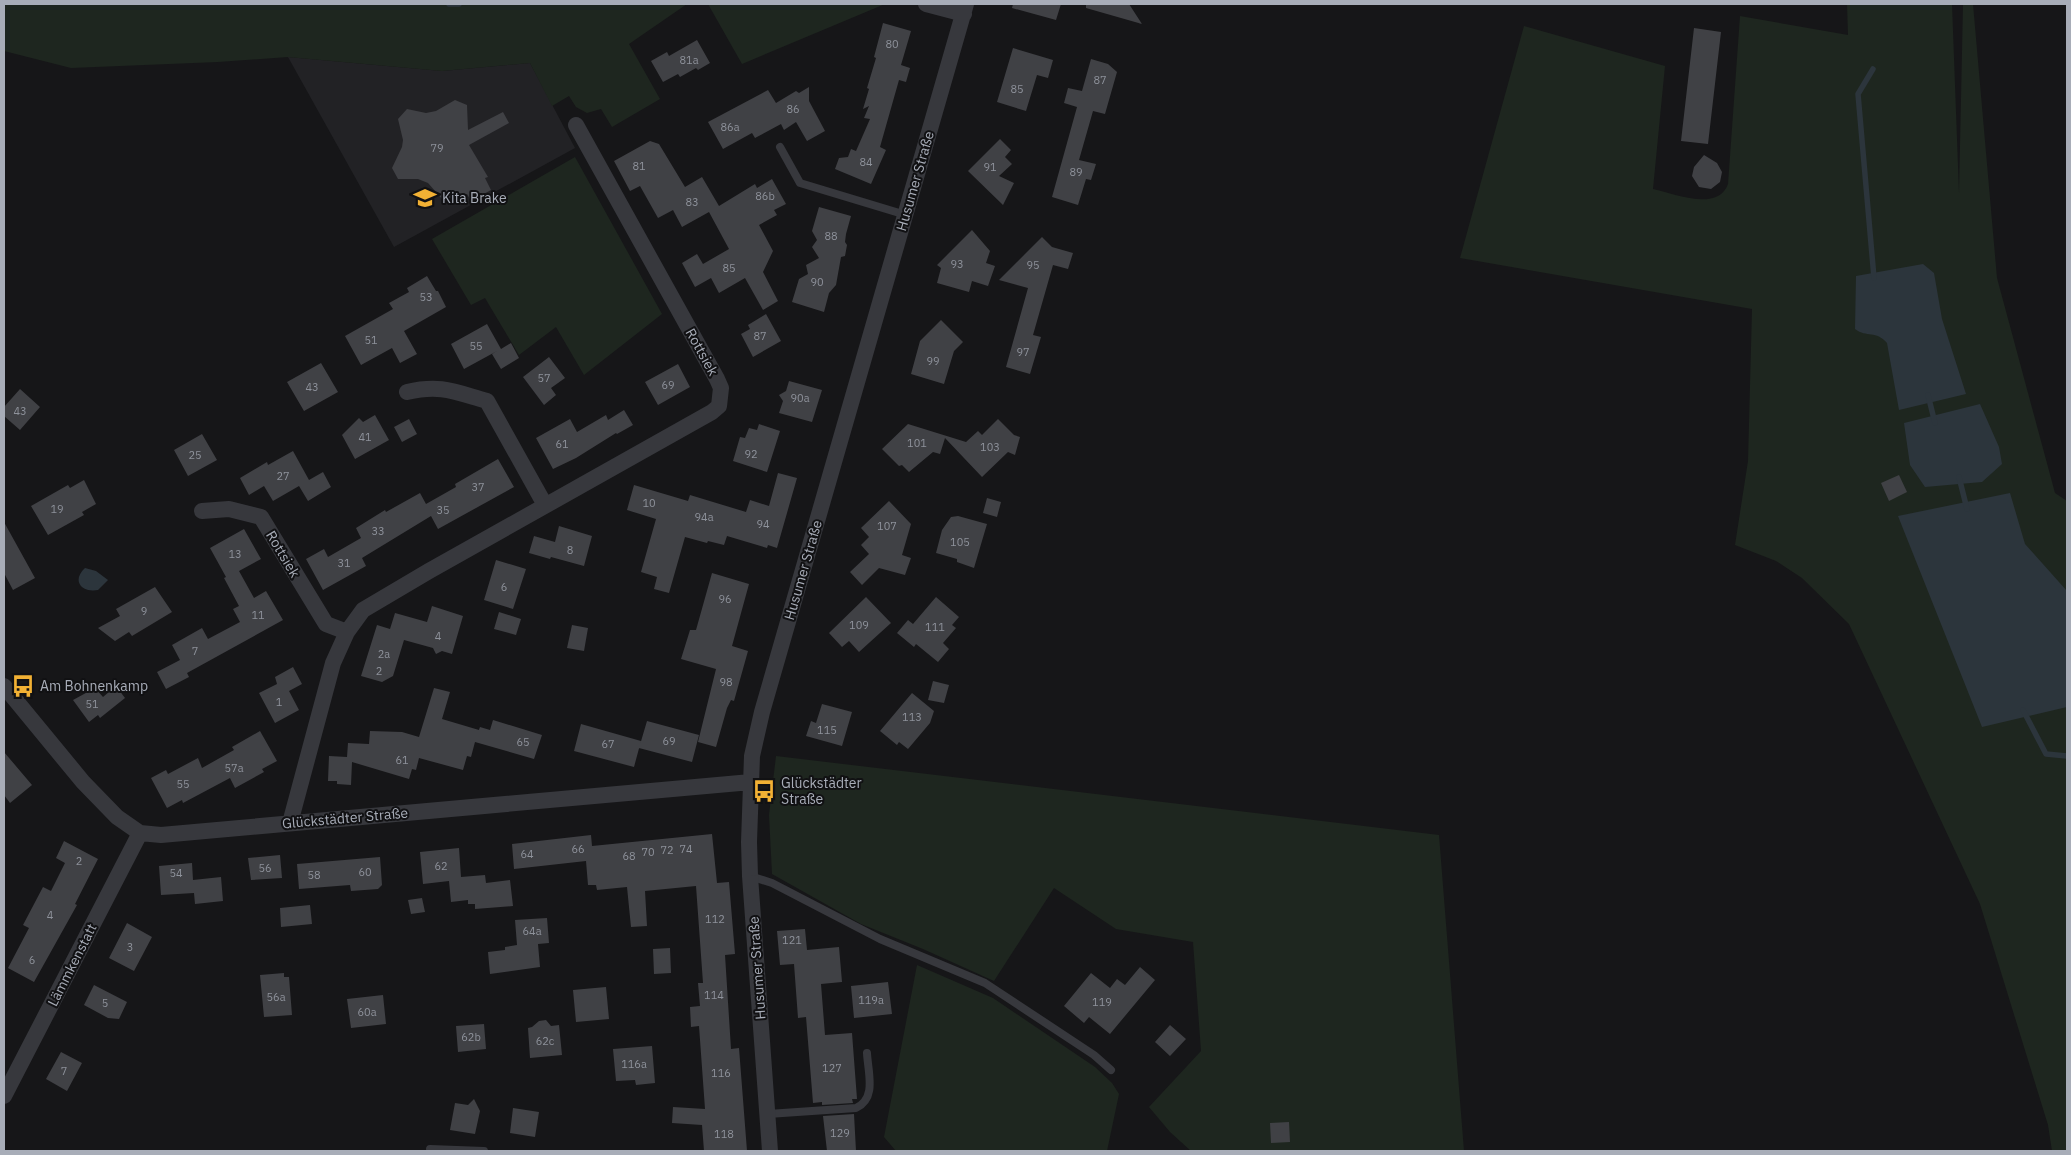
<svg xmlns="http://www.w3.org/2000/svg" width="2071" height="1155" font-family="'IBM Plex Sans',sans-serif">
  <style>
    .built { fill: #222225 }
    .green { fill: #1e261f }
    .water { fill: #2c353c }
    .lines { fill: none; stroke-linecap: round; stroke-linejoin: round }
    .stream { stroke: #2c353c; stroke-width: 5.5 }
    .building { fill: #404145 }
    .service { stroke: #37383d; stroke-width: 8 }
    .minor { stroke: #37383d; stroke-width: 16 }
    .labels { text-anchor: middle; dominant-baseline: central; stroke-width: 4; stroke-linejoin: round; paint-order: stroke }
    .number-label { font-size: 11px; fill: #8e929b }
    .street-label { font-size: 14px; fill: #a8adb8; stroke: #111113 }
    .poi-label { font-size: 14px; fill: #a8adb8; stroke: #111113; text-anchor: start }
  </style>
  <rect width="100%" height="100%" fill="#161618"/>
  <path class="built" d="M288 57 442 71 530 63 575 148 394 247Z"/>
  <path class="green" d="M4 4H687L629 44 660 99 612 127 601 109 587 113 576 107 569 96 552 106 530 63 442 71 288 57 218 62 71 68 4 51Z
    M708 4H885L742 64Z
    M1847 4H1952L1959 193 1963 4H1973L1997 278 2055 493 2067 501V1151H2052L2048 1125 1980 904 1849 624 1802 578 1776 561 1735 545 1748 461 1752 309 1460 258 1524 26 1665 66 1653 189C1675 194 1718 212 1728 184L1740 16 1848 35Z
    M575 157 662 314 584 375 556 327 519 355 485 298 471 305 432 239Z
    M776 756 1439 835 1464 1151H1191L1170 1132 1149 1107 1201 1051 1193 942 1116 929 1054 888 994 981 923 949 861 924 772 874 769 815Z
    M917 965 993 998 1095 1067 1112 1083 1119 1094 1107 1151H896L884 1137Z"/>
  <path class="water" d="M1923 264 1934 273 1942 319 1966 394 1899 410 1887 343C1876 330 1867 338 1855 329L1856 276Z
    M1980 404 1999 447 2002 464 1982 482 1925 487 1910 465 1904 423Z
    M2010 493 2025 544 2067 591V707L1982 727 1898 516Z
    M85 568 96 571 108 580 98 590C82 593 71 581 85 568Z"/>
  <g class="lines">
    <path class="stream" d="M449 4H459
      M1873 69 1858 94 1874 278
      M1928 395 1935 423
      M1959 477 1967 509
      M2023 710 2046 754 2067 756"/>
  </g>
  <path class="building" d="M1013 4H1061L1056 20 1012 8Z
    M1086 4H1129L1142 24 1086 8Z
    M883 23 911 31 901 65 910 68 906 82 899 80 880 147 886 150 871 184 835 169 839 158 848 157 851 149 856 151 870 119 864 118 869 106 863 109 869 89 867 88 876 58 874 57Z
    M1694 28 1721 32 1708 144 1681 141Z
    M697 40 710 63 698 70 696 68 680 77 678 74 663 82 651 61 667 52 669 56Z
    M1013 48 1053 60 1048 78 1037 75 1026 111 997 102Z
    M1091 59 1108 64 1117 72 1105 114 1093 111 1079 160 1096 164 1091 180 1086 179 1078 205 1052 197 1077 107 1064 103 1068 88 1082 91Z
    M809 87V101L825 131 807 141 796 122 784 130 781 124 755 138 752 133 723 149 708 122 768 90 776 103 796 91 799 93Z
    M455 100 467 105 468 130 503 112 509 123 469 145 488 177 485 178 491 190 471 201 467 194 443 200 428 183 418 179H398L392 168 402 147 403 140 398 119 407 109 426 113 436 111Z
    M1000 139 1011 150 1005 157 1012 164 999 176 1014 183 1003 205 968 171Z
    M650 141 659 144 685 187 702 177 719 206 755 184 757 188 772 179 786 204 774 210 777 215 759 225 773 251 763 272 778 301 763 310 745 278 719 293 711 278 695 287 682 263 697 254 703 264 729 249 709 212 682 227 673 210 658 218 640 186 630 191 614 161Z
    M1704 155 1717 163 1722 172 1720 182 1711 189 1699 187 1692 176 1694 167Z
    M819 207 851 216 846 234 845 242 847 245 845 256 841 257 836 285 829 293 824 312 792 302 799 279 808 274 806 265 819 258 812 247 817 240 812 231Z
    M972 230 990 251 986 263 995 266 988 286 972 281 969 292 937 283 941 268 937 265Z
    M1042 237 1052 247 1073 253 1068 269 1053 265 1033 335 1041 337 1030 374 1006 367 1028 288 999 280Z
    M427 276 436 291H438L446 307 404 331 417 354 400 363 392 348 361 365 345 336 393 309 389 303 409 292 407 288Z
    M766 314 781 341 753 357 741 334 750 329 748 325Z
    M941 320 963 342 954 351 944 384 911 374 920 341Z
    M487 324 501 349 511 343 519 358 501 369 492 354 497 351 464 369 451 344Z
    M549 357 565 378 551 388 556 395 544 405 523 377Z
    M321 363 338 392 304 411 287 382Z
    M678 364 690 387 658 405 645 382Z
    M789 381 822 390 812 422 779 413 783 401 779 395 786 391Z
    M20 389 40 407 20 430 4 416V407Z
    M624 410 633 425 617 434 616 433 576 458 553 469 536 438 570 419 577 432 606 415 608 420Z
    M375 415 389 440 355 459 342 435 359 418 363 422Z
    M409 419 417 434 402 442 394 427Z
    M998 419 1014 435 1020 437 1015 455 1008 452 982 477 945 438 940 454 933 452 909 472 902 465 899 466 882 449 908 424 966 442 978 431 982 435Z
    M759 424 780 431 767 472 733 461 740 437 745 438 749 428 757 430Z
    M202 434 217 460 188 476 174 450Z
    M293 451 309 480 323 472 331 487 308 501 299 486 273 501 264 486 249 495 240 478 267 462 268 465Z
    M498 459 514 487 438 529 431 516 362 558 366 566 323 590 306 559 324 549 328 557 361 538 356 528 385 510 386 512 420 493 426 504 456 487 455 484Z
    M778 473 797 478 777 548 768 545 767 548 727 536 724 545 708 541 707 543 685 537 669 593 654 589 657 577 641 572 656 519 627 510 634 485 688 501 690 495 746 512 750 500 769 506Z
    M1899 475 1907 492 1889 501 1881 483Z
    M84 480 96 504 82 512 84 515 48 535 31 506 68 485 70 488Z
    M987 498 1001 502 997 517 983 513Z
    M889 501 911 524 902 555 911 558 905 575 879 568 862 585 850 572 869 554 861 545 869 537 861 528Z
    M958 516 987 524 974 568 957 562V559L936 553 942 530 951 517Z
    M4 522 35 578 13 590 4 573Z
    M559 526 592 536 584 566 551 557 550 559 529 553 534 536 555 542Z
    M244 529 261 559 239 571 254 598 266 591 283 620 187 673 189 677 166 689 157 672 180 660 172 645 202 628 208 639 240 622 233 609 239 606 224 578 226 577 210 548Z
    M496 560 526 569 513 609 484 600Z
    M712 573 749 584 732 646 748 651 734 701 731 700 727 708 716 747 698 742 716 669 681 659 690 630H696Z
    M155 587 172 612 132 636 129 632 115 641 98 628 120 616 116 609Z
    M866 597 891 623 859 652 849 641 842 647 829 633Z
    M936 597 959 617 952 625 956 628 943 643 949 649 938 662 916 644 914 647 897 633 908 620 913 624Z
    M432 606 463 616 452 654 442 651 436 654 433 648 404 640 393 676 382 682 361 676 377 625 390 629 395 613 427 622Z
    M499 612 521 619 516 635 494 629Z
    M572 625 588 628 584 651 567 648Z
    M293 667 302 684 289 691 299 710 275 723 259 693 277 684 275 677Z
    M933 681 949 685 944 703 928 700Z
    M116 686 125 698 100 718 98 715 89 722 73 700 95 688 103 697Z
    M434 688 450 692 442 719 479 730 477 735 480 727 490 730 493 720 542 735 534 759 475 742 471 757 467 756 463 770 419 758 416 770 412 769 409 779 352 762 351 785 337 784V781H328L329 756 347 757 348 743 369 744 370 731 402 732 419 737Z
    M912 693 934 711 930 723 908 749 899 742 897 745 880 731Z
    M822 704 852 712 842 746 806 736 811 721 816 723Z
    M647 721 699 735 692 762 639 748Z
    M581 724 641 741 634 767 574 751Z
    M260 731 277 761 262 769 264 772 235 788 230 778 183 803 182 800 167 808 151 778 166 770 168 774 198 758 202 768 234 750 232 747Z
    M4 752 32 785 10 803 4 795Z
    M712 834 717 883 729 882 735 954 725 955 731 1049 739 1048 747 1151H704L702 1125 672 1123 673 1107 705 1109 699 1026 691 1027 690 1007 700 1006 698 983H703L696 886 645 891 647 926 631 927 627 887 597 890 596 885H588L586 861 514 869 512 844 591 835 592 846Z
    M64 841 98 859 75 904 77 905 34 982 8 968 29 928 23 925 43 887 51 891 65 863 56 858Z
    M459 848 461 877 485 875 486 883 510 880 513 906 475 909V904H468V900L451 902 449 881 423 884 420 852Z
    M280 855 282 878 251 880 248 858Z
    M380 857 382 885 378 889 351 891 350 885 299 889 297 864Z
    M192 863 193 880 221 877 223 901 195 904 194 893 161 895 159 866Z
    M422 898 425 912 411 914 408 900Z
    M310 905 312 924 281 927 280 908Z
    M547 918 549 943 538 944 540 967 490 974 488 952 505 950V947L517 945 515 920Z
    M127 923 152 937 134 971 109 958Z
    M805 929 807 950 839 947 842 982 821 984 825 1035 852 1033 857 1099H852L853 1103 822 1105V1102L813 1103 806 1017 798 1018 794 964 780 965 777 931Z
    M670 948 671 973 654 974 653 949Z
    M1140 967 1155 980 1110 1034 1089 1017 1084 1023 1064 1006 1091 973 1110 988 1117 979 1125 985Z
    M284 973V977H289L292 1015 264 1017 260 975Z
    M888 982 892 1014 854 1018 851 986Z
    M94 985 127 1002 119 1019 108 1018 84 1005Z
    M606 987 609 1019 576 1022 573 990Z
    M383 995 386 1024 351 1028 347 999Z
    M546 1020 551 1026 559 1025 562 1055 530 1058 528 1028 532 1027 539 1021Z
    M484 1024 486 1049 458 1052 456 1026Z
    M1170 1025 1186 1039 1170 1056 1155 1042Z
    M652 1046 655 1083 636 1085 635 1080 616 1081 613 1049Z
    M61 1052 82 1063 67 1091 46 1079Z
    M474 1099 480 1111 475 1134 450 1130 455 1103 468 1105Z
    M513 1108 539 1112 535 1137 510 1133Z
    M854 1114 856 1151H827L823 1116Z
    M1289 1122 1290 1142 1271 1143 1270 1123Z"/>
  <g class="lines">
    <path class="service" d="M780 147 800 183 906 215
      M750 876 772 883 880 939 985 983 1094 1055 1111 1070
      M768 1114 856 1108C877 1098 868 1073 867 1053
      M430 1149 484 1151"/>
    <path class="minor" d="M926 4 964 14
      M407 392C441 384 455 392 487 401L545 505
      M202 511 229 509 261 517 326 624 347 632
      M4 686 83 782 117 817 140 833 161 835 751 782
      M290 823 333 663 347 632 363 610 429 571 712 412 719 406 721 388 717 379 576 125
      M4 1096 140 833
      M770 1151 750 876 749 842 752 756 762 712 966 4"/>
  </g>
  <defs>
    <symbol id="school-bare" viewBox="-9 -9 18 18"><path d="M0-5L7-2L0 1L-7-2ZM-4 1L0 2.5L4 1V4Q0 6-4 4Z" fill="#f2b134" stroke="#111113" stroke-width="2.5" paint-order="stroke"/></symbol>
    <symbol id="bus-bare" viewBox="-9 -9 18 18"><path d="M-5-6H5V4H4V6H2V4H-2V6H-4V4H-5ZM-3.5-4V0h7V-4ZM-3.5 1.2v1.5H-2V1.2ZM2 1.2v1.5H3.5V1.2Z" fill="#f2b134" stroke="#111113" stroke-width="2.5" paint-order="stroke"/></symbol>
  </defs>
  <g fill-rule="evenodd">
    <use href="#school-bare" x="409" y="182" width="32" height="32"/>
    <use href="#bus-bare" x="7" y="670" width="32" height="32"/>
    <use href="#bus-bare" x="748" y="775" width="32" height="32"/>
  </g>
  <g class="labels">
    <g class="number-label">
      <text x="892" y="44">80</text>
      <text x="689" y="60">81a</text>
      <text x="1100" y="80">87</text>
      <text x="1017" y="89">85</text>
      <text x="793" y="109">86</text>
      <text x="730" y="127">86a</text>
      <text x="437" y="148">79</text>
      <text x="866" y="162">84</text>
      <text x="639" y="166">81</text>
      <text x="990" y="167">91</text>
      <text x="1076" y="172">89</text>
      <text x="765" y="196">86b</text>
      <text x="692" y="202">83</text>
      <text x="831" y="236">88</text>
      <text x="957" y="264">93</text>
      <text x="1033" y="265">95</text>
      <text x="729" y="268">85</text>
      <text x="817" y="282">90</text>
      <text x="426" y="297">53</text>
      <text x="760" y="336">87</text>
      <text x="371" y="340">51</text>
      <text x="476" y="346">55</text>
      <text x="1023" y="352">97</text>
      <text x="933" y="361">99</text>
      <text x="544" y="378">57</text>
      <text x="668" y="385">69</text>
      <text x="312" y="387">43</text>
      <text x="800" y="398">90a</text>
      <text x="20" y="411">43</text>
      <text x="365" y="437">41</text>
      <text x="917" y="443">101</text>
      <text x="562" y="444">61</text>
      <text x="990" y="447">103</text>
      <text x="751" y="454">92</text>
      <text x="195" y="455">25</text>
      <text x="283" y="476">27</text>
      <text x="478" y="487">37</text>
      <text x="649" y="503">10</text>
      <text x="57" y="509">19</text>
      <text x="443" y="510">35</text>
      <text x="704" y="517">94a</text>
      <text x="763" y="524">94</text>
      <text x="887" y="526">107</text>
      <text x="378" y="531">33</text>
      <text x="960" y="542">105</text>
      <text x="570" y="550">8</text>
      <text x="235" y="554">13</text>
      <text x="344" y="563">31</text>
      <text x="504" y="587">6</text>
      <text x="725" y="599">96</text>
      <text x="144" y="611">9</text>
      <text x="258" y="615">11</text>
      <text x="859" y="625">109</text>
      <text x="935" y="627">111</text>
      <text x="438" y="636">4</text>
      <text x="195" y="651">7</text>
      <text x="384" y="654">2a</text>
      <text x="379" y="671">2</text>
      <text x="726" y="682">98</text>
      <text x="279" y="702">1</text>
      <text x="92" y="704">51</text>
      <text x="912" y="717">113</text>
      <text x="827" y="730">115</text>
      <text x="669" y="741">69</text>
      <text x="523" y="742">65</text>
      <text x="608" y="744">67</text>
      <text x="402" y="760">61</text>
      <text x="234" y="768">57a</text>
      <text x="183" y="784">55</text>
      <text x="578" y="849">66</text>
      <text x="686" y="849">74</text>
      <text x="667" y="850">72</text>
      <text x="648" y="852">70</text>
      <text x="527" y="854">64</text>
      <text x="629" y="856">68</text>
      <text x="79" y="861">2</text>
      <text x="441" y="866">62</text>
      <text x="265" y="868">56</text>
      <text x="365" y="872">60</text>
      <text x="176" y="873">54</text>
      <text x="314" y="875">58</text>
      <text x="50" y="915">4</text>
      <text x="715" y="919">112</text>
      <text x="532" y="931">64a</text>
      <text x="792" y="940">121</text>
      <text x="130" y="947">3</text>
      <text x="32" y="960">6</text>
      <text x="714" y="995">114</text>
      <text x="276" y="997">56a</text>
      <text x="871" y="1000">119a</text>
      <text x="1102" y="1002">119</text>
      <text x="105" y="1003">5</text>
      <text x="367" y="1012">60a</text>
      <text x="471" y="1037">62b</text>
      <text x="545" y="1041">62c</text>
      <text x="634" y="1064">116a</text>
      <text x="832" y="1068">127</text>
      <text x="64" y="1071">7</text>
      <text x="721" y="1073">116</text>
      <text x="840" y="1133">129</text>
      <text x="724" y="1134">118</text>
    </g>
    <g class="street-label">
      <text transform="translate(915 181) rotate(-74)">Husumer Straße</text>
      <text transform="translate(702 352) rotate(61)">Rottsiek</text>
      <text transform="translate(283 554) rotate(59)">Rottsiek</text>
      <text transform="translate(803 570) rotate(-74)">Husumer Straße</text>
      <text transform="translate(345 818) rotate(-5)">Glückstädter Straße</text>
      <text transform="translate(72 965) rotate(-63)">Lämmkenstatt</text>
      <text transform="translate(757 968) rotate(-94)">Husumer Straße</text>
    </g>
    <g class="poi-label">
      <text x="442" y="198">Kita Brake</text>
      <text x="40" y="686">Am Bohnenkamp</text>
      <text x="781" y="783">Glückstädter<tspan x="781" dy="16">Straße</tspan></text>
    </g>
  </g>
  <rect width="2071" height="1155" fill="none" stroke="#a8adb8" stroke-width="10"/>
</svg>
